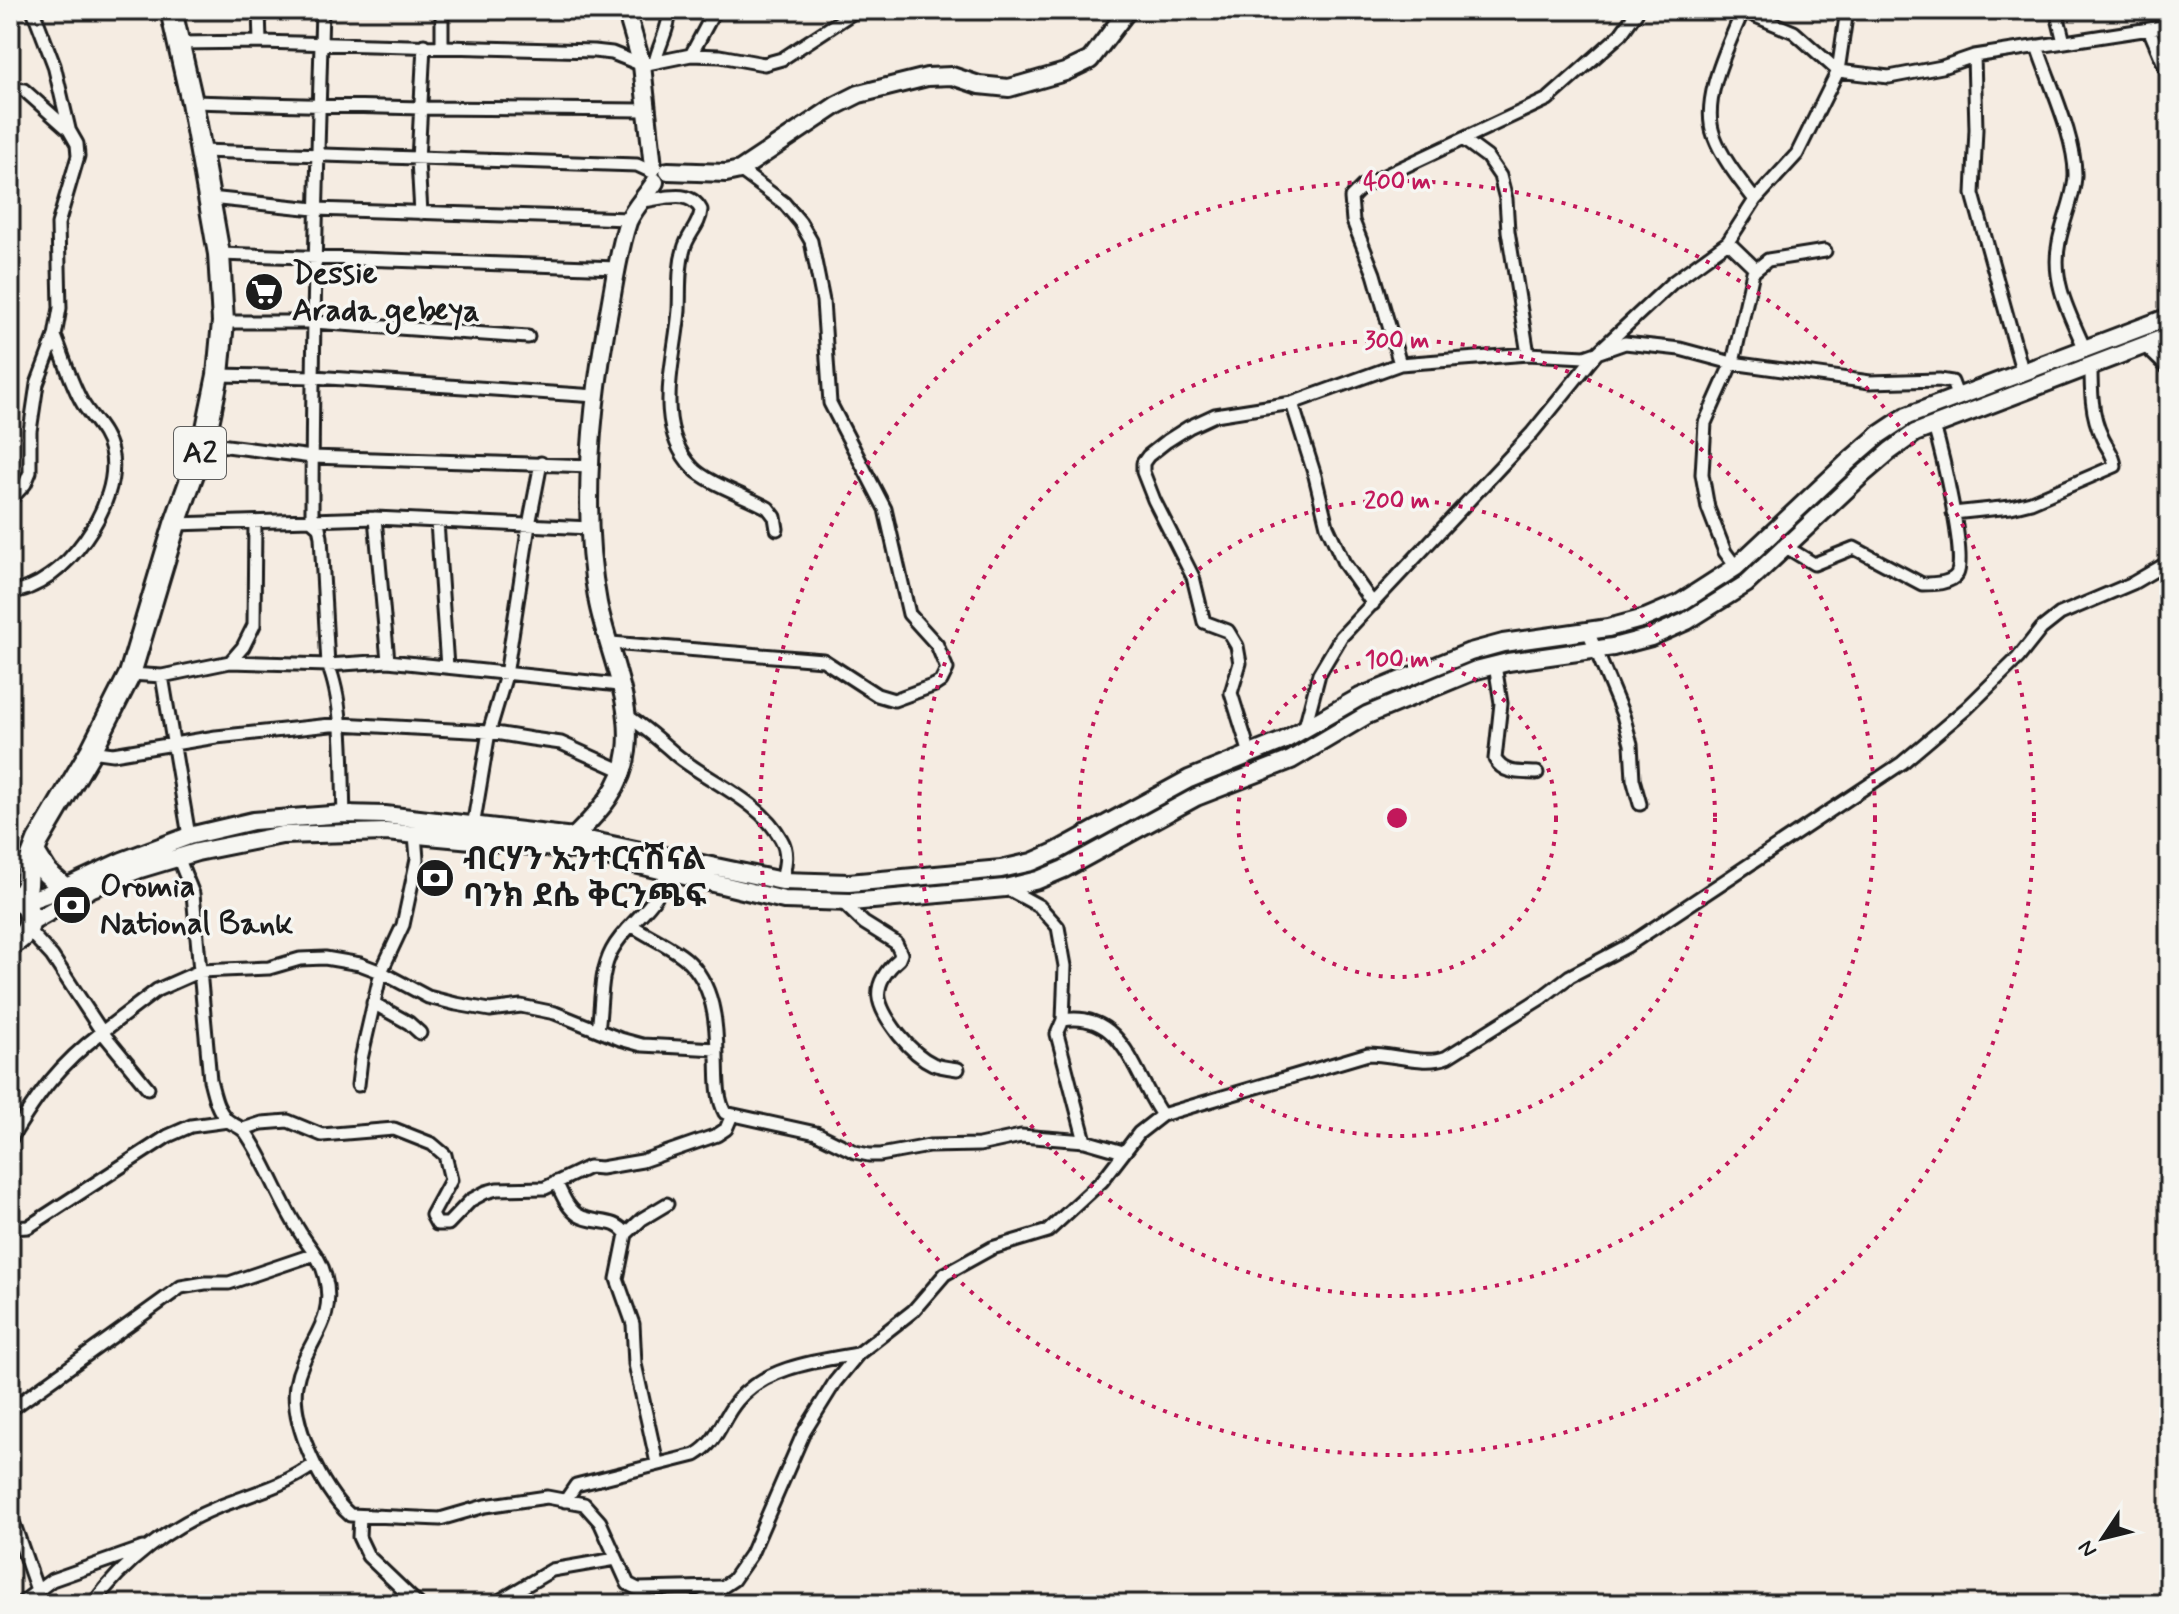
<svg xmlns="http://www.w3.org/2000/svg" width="2179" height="1614" font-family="Mynerve,'Noto Sans Ethiopic',sans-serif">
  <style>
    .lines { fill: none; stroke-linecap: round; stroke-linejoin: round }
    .street-casing { stroke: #1c1c1c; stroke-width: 17 }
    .secondary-casing { stroke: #1c1c1c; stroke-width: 22 }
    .highway-casing { stroke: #1c1c1c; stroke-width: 26 }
    .street { stroke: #f6f6f2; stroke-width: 11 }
    .secondary { stroke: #f6f6f2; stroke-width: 16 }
    .highway { stroke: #f6f6f2; stroke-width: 20 }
    .ring { fill: none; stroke: #c2185b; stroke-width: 4; stroke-dasharray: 4 8 }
    .labels { text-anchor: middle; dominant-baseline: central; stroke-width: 7; stroke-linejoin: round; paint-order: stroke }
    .shield { fill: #f6f6f2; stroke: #5d5d5c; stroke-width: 2 }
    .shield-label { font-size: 30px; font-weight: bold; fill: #1c1c1c }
    .poi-label { font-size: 32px; font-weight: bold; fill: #1c1c1c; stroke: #f6f6f2; text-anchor: start }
    .centre { fill: #c2185b; stroke: #f6f6f2; stroke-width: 4 }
    .ring-label { font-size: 24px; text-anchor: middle; font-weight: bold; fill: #c2185b; stroke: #f6f6f2; stroke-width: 7; stroke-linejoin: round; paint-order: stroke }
  </style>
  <rect width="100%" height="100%" fill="#f5ece2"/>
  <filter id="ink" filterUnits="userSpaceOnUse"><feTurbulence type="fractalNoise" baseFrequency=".0125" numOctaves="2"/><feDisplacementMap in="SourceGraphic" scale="16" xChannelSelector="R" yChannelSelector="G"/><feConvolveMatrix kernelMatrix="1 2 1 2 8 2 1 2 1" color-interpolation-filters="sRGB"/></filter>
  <g filter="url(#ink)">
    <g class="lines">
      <defs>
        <path id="street" d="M33 10 54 65 69 129
          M259 10 260 42
          M322 10C317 180 312 350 312 521L319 527 321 537 328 665C345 705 342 771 344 814
          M1741 10 1794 32 1838 71 1847 10
          M1743 10C1729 45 1700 99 1714 136 1723 160 1740 180 1755 200
          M2056 10 2064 42
          M2149 29 2169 76
          M178 43 260 42 594 51 612 53 642 65 691 55 715 10
          M442 46V10
          M2037 46C2049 83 2076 139 2075 176 2074 198 2063 220 2059 242 2051 281 2069 313 2084 347
          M691 55 720 56 764 64 782 59 857 10
          M1974 56 1976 129 1973 194 2022 370
          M655 62C659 44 669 29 670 10
          M10 88 24 90 69 130 77 144 78 156 58 224 60 308 55 336 37 384 30 431V472L25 484 10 500
          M192 102 421 108 646 110
          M1464 140 1487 157 1500 176 1506 199 1508 231 1528 354
          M201 151 637 165 650 171
          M210 198 315 209 629 219
          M643 201C664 199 689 188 701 210 700 225 687 235 684 249 678 269 680 289 679 310 675 362 652 425 693 468 707 483 749 497 768 508L775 517 777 529
          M421 213 418 160 424 45
          M1728 242 1756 269
          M219 254 617 268
          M223 322H313L528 337
          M2145 346 2169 369
          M1400 364 1374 274 1353 221 1351 198 1363 186 1548 99 1621 34 1638 10
          M218 375 314 377 596 396
          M204 443 312 457 592 466
          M1953 513 2011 507 2031 502 2115 466C2114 454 2106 447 2102 437 2091 415 2091 389 2091 366
          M375 518 388 661
          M437 522 447 667
          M175 524 375 518 590 528
          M1786 547 1814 564 1854 548 1922 584C1932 584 1951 584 1957 574 1967 556 1941 450 1934 426
          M1736 567 1725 552 1708 508 1702 474 1705 423 1734 358 1753 272 1768 260 1825 251
          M10 592C63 589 124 501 111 451 107 432 93 420 83 404 71 384 64 358 55 336
          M1373 604 1344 563 1327 526 1315 476 1292 403 1400 364 1528 354 1585 357 1625 343 1680 349 1732 363 1870 382 1939 380 1952 382 1957 395
          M1588 631 1623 715 1631 744 1633 779 1640 804
          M611 643 823 660 877 695 894 700 935 685 941 681 947 669 937 645 909 614 885 509 830 403 823 301 811 241 800 222 784 203 740 170
          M230 662 243 647 254 625 255 522
          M1495 665 1501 703 1495 759C1504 775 1521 772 1537 773
          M130 674 162 676 230 662 328 665 388 661 619 685
          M162 676 189 836
          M627 716C645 727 659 740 675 754 707 781 760 800 781 839 789 852 785 866 782 881
          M1305 727 1319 674 1341 637 1532 433 1597 353 1673 282 1728 242 1755 200 1797 154 1838 71 1889 77 1942 67 1974 56 2169 26
          M91 751 113 754 216 737 340 724 489 732 532 739 561 743 623 771
          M1250 754 1231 693 1240 663 1237 646 1228 631 1204 622 1193 577 1154 500 1143 472V463L1148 456 1167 441 1189 427 1215 415 1292 403
          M473 827 489 732 506 675 529 525 541 463
          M178 857 193 894 210 1080C214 1094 216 1108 226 1119 232 1125 241 1126 246 1133 267 1163 278 1198 298 1229 307 1245 321 1258 325 1276 338 1324 303 1343 296 1385 290 1422 322 1491 350 1515L440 1519 485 1506 547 1497 584 1504 600 1522 628 1584 638 1589 721 1587
          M1006 888 1039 906 1058 927 1065 966 1063 1020 1057 1034 1085 1141
          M842 902 864 923 896 943 901 954 899 959C868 986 876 1005 899 1035 908 1046 920 1058 933 1064 940 1067 950 1068 958 1069
          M633 926C649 937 671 946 686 959 714 984 717 1023 717 1058 718 1076 716 1096 725 1113L816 1133 855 1152 869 1155H880L929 1146 979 1145 1021 1136 1085 1141 1123 1152
          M28 930 52 956 102 1032 157 990 200 971 269 968 300 959 325 958 360 964 381 972 428 997 456 1004 490 1010 521 1006 555 1013 620 1039 642 1045 717 1049
          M373 1003 409 1023 420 1033
          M1063 1020C1124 1010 1134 1076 1162 1115
          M598 1030C602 1004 599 974 612 950 628 920 663 905 667 867
          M358 1085 361 1059 381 972 403 925 417 859 415 834
          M243 1129 262 1123 288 1121 322 1135 394 1129 432 1144 445 1155 451 1180 432 1215 437 1224H448L471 1200 486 1192 497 1189 545 1188 589 1167 601 1168 642 1161 717 1135 726 1129 732 1115
          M10 1140C39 1093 58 1066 102 1032L148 1088
          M556 1182C562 1194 567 1208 578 1215 594 1225 615 1217 626 1234L617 1279 633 1324 635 1364 657 1463
          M10 1228 28 1227 168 1136 191 1126 228 1121
          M626 1234 642 1219 667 1204
          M10 1410 181 1287 205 1283H229L315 1254
          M565 1501 576 1485 695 1455C720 1440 720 1421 737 1401 765 1367 817 1361 858 1354
          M10 1513 37 1590
          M360 1516 359 1537 368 1556 418 1604
          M20 1604 52 1580 143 1548
          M93 1604C124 1561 169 1527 218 1507 251 1494 284 1486 313 1465
          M494 1604 552 1570 616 1559
          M697 1604 733 1580 751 1554 804 1432 835 1382 858 1354 913 1311 945 1274 992 1248 1048 1231 1102 1181 1139 1133 1162 1115 1368 1054C1394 1054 1425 1066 1447 1057L1541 998 1570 976 1627 946 1902 763 1967 708 2018 658 2041 629 2060 614 2133 583 2169 562"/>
        <path id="secondary" d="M626 10 642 65 653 167
          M668 171 726 173 740 170 837 105 859 94 927 77 952 76 979 85 1009 88 1065 72 1090 60 1128 10
          M574 837C599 812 623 787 627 751 633 700 608 652 598 603 580 509 592 399 610 306 615 278 619 249 628 222 633 209 647 195 655 182
          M24 902 64 888 122 861 189 836 253 821 344 814 385 815 574 837 782 881 849 883 1001 869 1032 862 1057 851 1189 779 1283 741 1360 697 1470 652 1503 643 1608 628 1645 618 1680 603 1736 567 1851 459 1880 434 1907 416 2169 317
          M30 923 92 888 140 869 197 852 282 835 386 832 577 850 784 900 851 902 1005 888 1038 880 1064 869 1196 797 1291 760 1367 715 1476 670 1508 662 1613 647 1651 637 1687 621 1746 584 1862 475 1890 451 1915 433 2169 336"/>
        <path id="highway" d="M34 852 47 873 64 888
          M10 895C36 904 36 934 10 944
          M20 899 27 885 28 867 38 841 91 751 130 674 175 524 204 443 218 375 223 322 219 254 192 102 171 10"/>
      </defs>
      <use href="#street" class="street-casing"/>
      <use href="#secondary" class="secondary-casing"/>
      <use href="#highway" class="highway-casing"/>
      <use href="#street" class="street"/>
      <use href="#secondary" class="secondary"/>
      <use href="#highway" class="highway"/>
    </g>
  </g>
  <g class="ring">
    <circle cx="1397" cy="818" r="159"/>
    <circle cx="1397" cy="818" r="318"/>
    <circle cx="1397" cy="818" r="478"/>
    <circle cx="1397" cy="818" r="637"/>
  </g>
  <defs>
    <symbol id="supermarket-disc" viewBox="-11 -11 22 22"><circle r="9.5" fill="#1c1c1c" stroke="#f6f6f2"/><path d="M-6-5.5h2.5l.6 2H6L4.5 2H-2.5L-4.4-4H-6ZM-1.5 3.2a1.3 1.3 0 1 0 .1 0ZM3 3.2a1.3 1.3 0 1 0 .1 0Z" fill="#fff"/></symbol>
    <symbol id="bank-disc" viewBox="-11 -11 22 22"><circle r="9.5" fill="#1c1c1c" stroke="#f6f6f2"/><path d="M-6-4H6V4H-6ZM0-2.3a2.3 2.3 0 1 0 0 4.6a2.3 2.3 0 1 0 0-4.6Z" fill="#fff"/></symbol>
  </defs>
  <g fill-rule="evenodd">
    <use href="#supermarket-disc" x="242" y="270" width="44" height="44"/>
    <use href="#bank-disc" x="413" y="856" width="44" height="44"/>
    <use href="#bank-disc" x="50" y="883" width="44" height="44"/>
  </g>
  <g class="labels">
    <rect class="shield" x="174" y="427" width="52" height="52" rx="6"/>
    <g class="shield-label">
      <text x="200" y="453">A2</text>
    </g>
    <g class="poi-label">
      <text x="292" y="274">Dessie<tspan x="292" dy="37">Arada gebeya</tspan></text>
      <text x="463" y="860">ብርሃን ኢንተርናሽናል<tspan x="463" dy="37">ባንክ ደሴ ቅርንጫፍ</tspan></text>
      <text x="100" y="887">Oromia<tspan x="100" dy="37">National Bank</tspan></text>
    </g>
  </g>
  <circle cx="1397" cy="818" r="12" class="centre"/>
  <g class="ring-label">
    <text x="1397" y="189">400 m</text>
    <text x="1397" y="348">300 m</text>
    <text x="1397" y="508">200 m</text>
    <text x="1397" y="667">100 m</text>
  </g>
  <rect width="2179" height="1614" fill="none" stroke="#f6f6f2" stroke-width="40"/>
  <rect x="20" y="20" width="2139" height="1574" fill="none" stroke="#1c1c1c" stroke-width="3" filter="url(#ink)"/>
  <g transform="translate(2103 1538) rotate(235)" stroke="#f6f6f2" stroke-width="6" paint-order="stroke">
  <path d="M0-6L14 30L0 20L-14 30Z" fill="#1c1c1c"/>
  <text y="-12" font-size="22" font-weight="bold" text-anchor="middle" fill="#1c1c1c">N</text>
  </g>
</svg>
